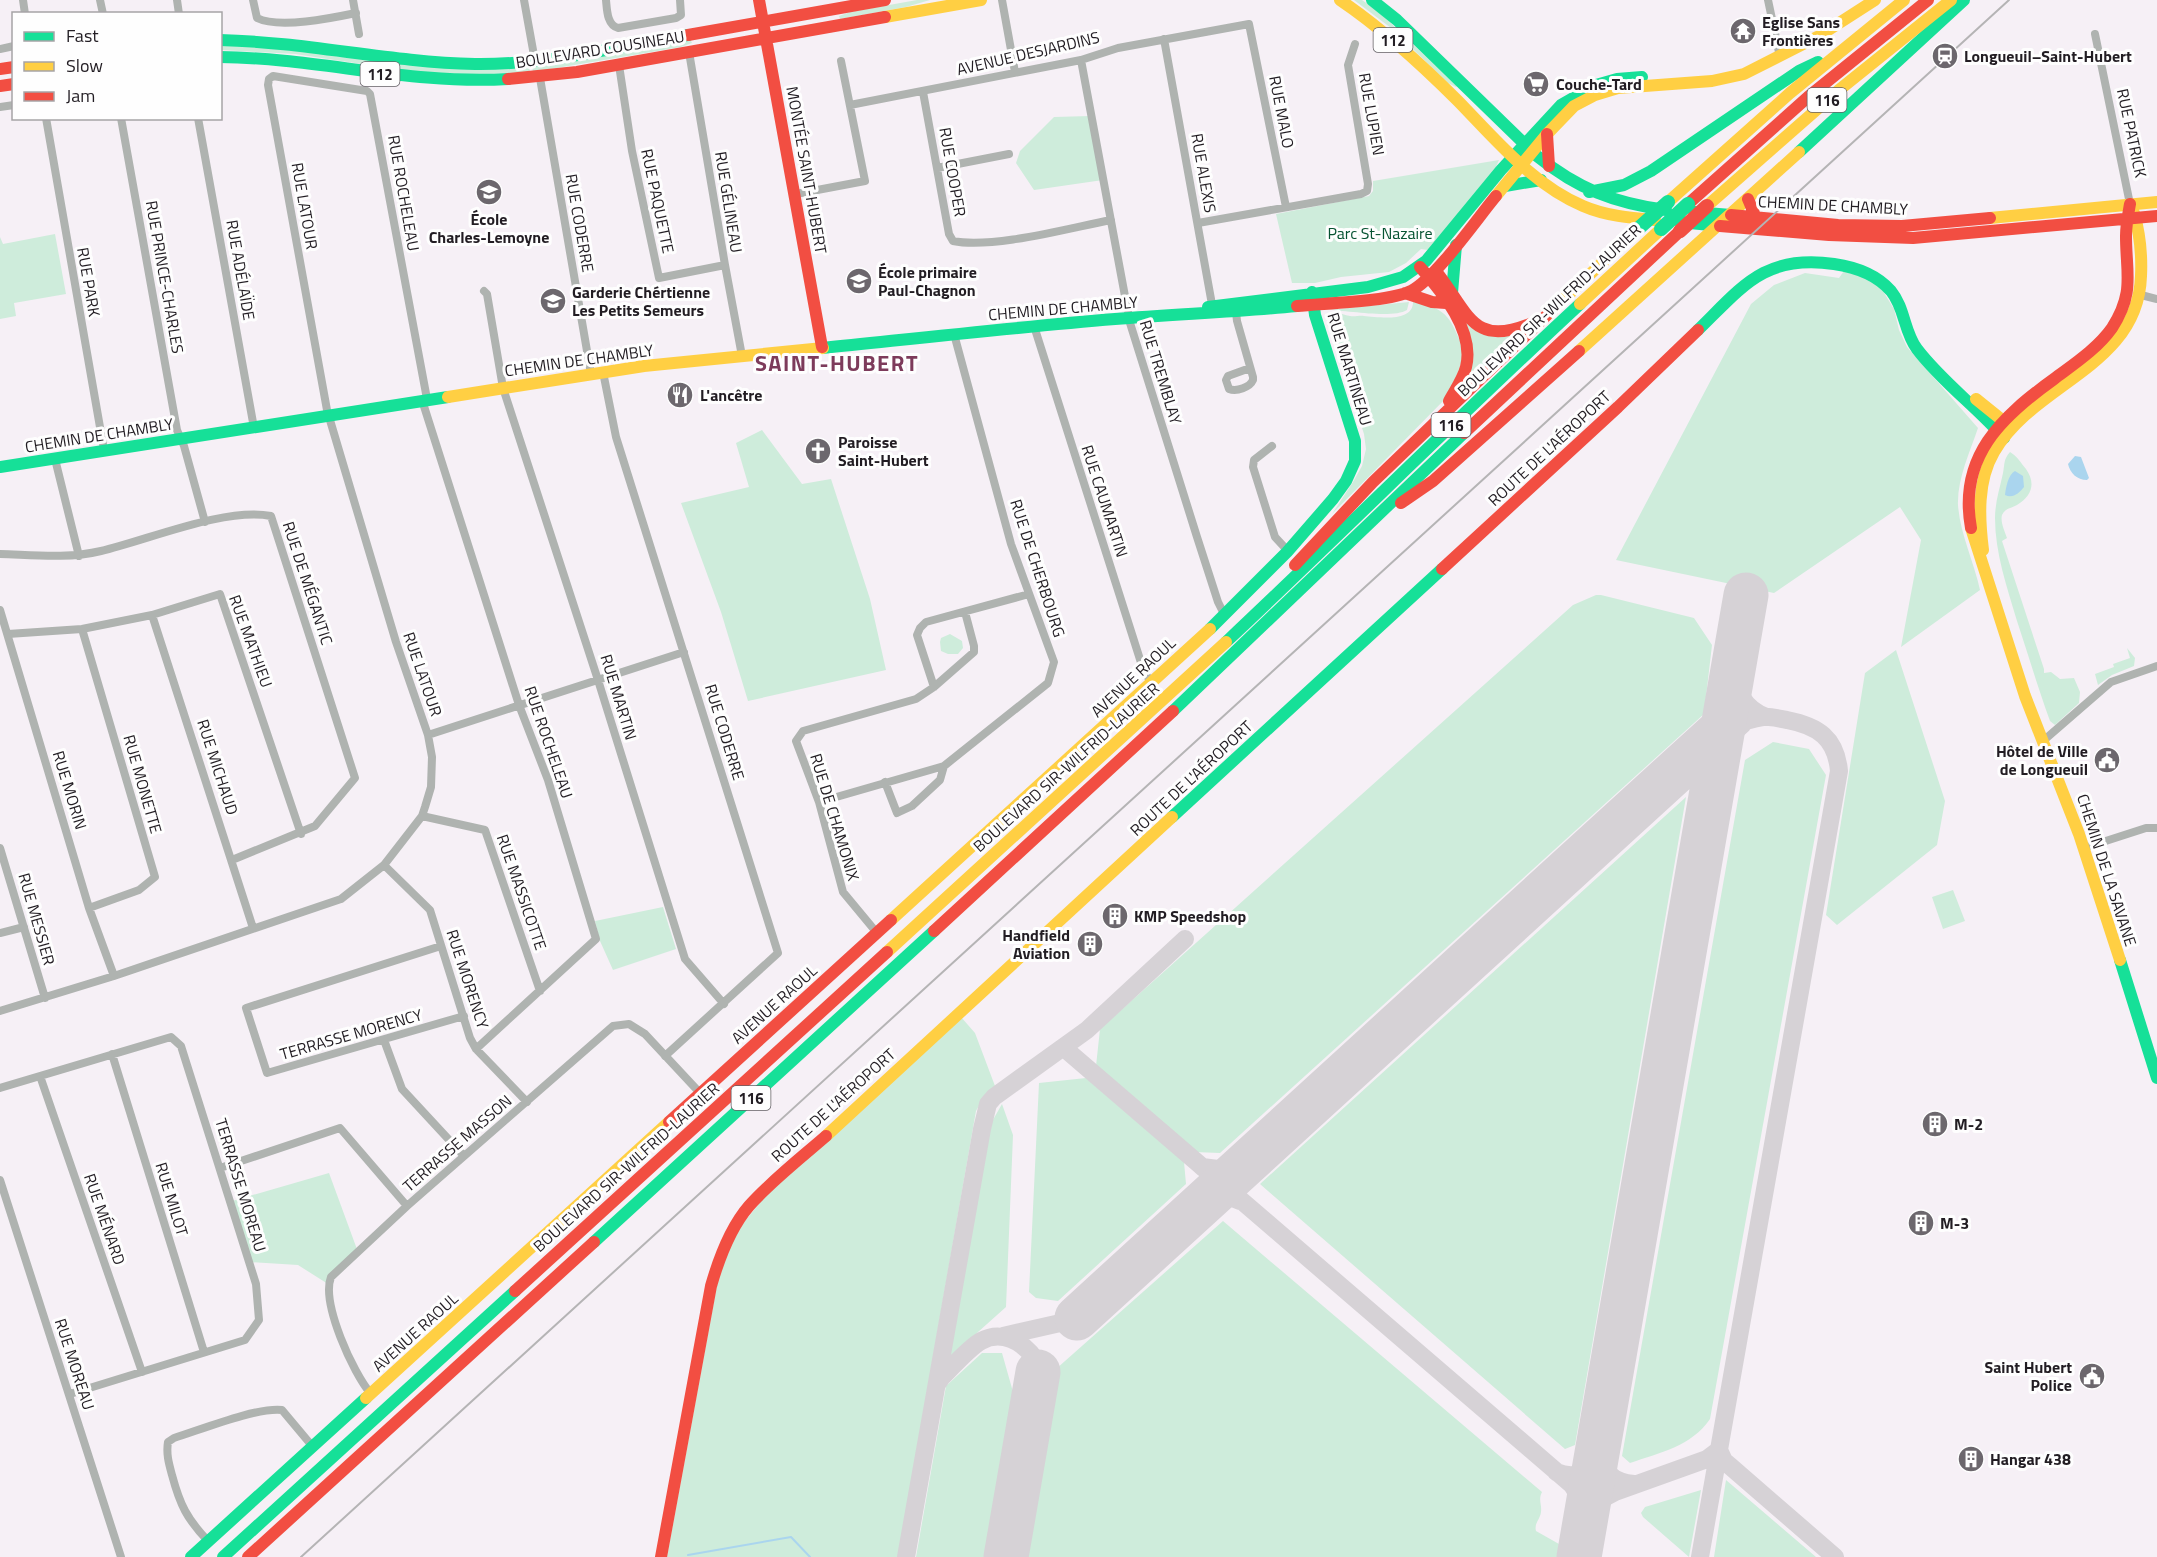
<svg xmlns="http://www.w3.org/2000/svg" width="2157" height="1557" font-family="'Titillium Web',sans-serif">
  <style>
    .green { fill: #ceecdb }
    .water { fill: #aad5ee }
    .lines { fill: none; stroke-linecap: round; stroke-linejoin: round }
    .stream { stroke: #aad5ee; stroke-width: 2 }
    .taxiway { stroke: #d6d2d6; stroke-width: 18 }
    .runway { stroke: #d6d2d6; stroke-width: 45 }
    .street { stroke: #afb3b0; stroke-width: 8 }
    .fast { stroke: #16e098; stroke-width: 12 }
    .slow { stroke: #ffcf43; stroke-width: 12 }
    .jam { stroke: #f24e42; stroke-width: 12 }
    .rail { stroke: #b5b4b5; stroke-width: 2 }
    .fast-bridge { stroke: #16e098; stroke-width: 14 }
    .jam-bridge { stroke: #f24e42; stroke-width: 14 }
    .labels { text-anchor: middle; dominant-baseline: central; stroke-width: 6; stroke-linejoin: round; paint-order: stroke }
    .shield { fill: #fefefe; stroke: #646065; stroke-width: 1.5 }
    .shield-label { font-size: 15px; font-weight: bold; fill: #221d23 }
    .poi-label { font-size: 16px; font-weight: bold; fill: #221d23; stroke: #fefefe; text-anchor: start }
    .street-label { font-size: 16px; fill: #221d23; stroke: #fefefe }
    .park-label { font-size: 16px; fill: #065332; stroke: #fefefe }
    .district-label { font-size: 22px; font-weight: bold; letter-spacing: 1.5px; fill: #7d3b5b; stroke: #fefefe }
  </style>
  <rect width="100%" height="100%" fill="#f6f0f6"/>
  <path class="green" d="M917 0H930L906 7 840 19 839 16 850 12Z
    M1354 0H1362L1379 12 1457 86 1456 87 1448 83 1391 28Z
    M691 41 692 43 681 47 533 72 532 67Z
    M220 45H242L529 67 530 72 472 75 421 73 295 54 221 50Z
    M1090 116 1103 180 1034 190 1016 163 1020 151 1054 117Z
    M1499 160 1495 169 1428 250 1421 249 1406 263 1389 272 1341 277 1315 283H1292L1276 214 1369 196 1373 191V181Z
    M55 234 66 294 14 303 16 316 0 319V237L3 244Z
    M1846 268 1881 288 1894 309 1899 330 1907 347 1978 428C1970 452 1957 479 1958 505 1960 534 1974 562 1980 590L1901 647 1921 540 1900 507 1774 593 1616 560 1751 304 1774 285 1805 273 1839 278Z
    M1409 302 1407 310C1392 319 1346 310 1328 310Z
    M1413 302C1451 309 1449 319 1465 351L1451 393 1332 514 1353 482 1362 466 1366 449 1364 434 1341 363 1343 362 1338 347H1336L1327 324 1328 319 1332 314C1339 312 1343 315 1350 316 1355 317 1360 315 1364 316 1378 317 1413 323 1413 302Z
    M1466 319 1515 338 1455 400 1470 363Z
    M762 430 802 484 831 479 870 599 886 670 748 701 721 612 681 503 749 487 736 443Z
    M2010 452C2017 456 2021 463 2026 469 2036 483 2032 496 2017 505 2012 508 2005 508 2002 515 2000 522 2005 532 2007 538L2002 541 2044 669V673L2051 672 2060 679 2074 678 2080 692 2079 703 2055 725 2050 721C2038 688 2028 654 2017 621 2007 587 1995 553 1995 518 1995 502 2000 488 2003 473 2005 464 2003 460 2010 452Z
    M1596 595H1601L1694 618 1712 645 1704 714 1220 1153 1194 1152 1096 1066 1100 1029 1573 605Z
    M950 634 962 641 963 648 958 654H948L941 651 940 642 941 638Z
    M2127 648 2135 658 2134 666 2112 675 2098 685 2095 674 2114 667 2113 664 2130 658Z
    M1896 650 1945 801 1937 845 1837 925 1826 915 1865 673Z
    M1773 742 1809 749 1826 775 1710 1419C1692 1446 1659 1453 1630 1463L1622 1456 1745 760Z
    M1686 797 1575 1445 1565 1449 1260 1184Z
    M1953 890 1965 921 1943 929 1932 897Z
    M663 907 676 949 613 970 600 941 595 921Z
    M961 1017 975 1033 995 1086 983 1098 976 1111 898 1557H667L718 1280 729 1248 740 1227 764 1198Z
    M1086 1078 1184 1162 1186 1184 1058 1301 1036 1298 1029 1292 1039 1083Z
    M1002 1104 1013 1135 1006 1307 949 1358 990 1125Z
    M329 1173 358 1252 328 1284 298 1265 249 1262 232 1201Z
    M1223 1221 1542 1492C1538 1500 1542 1504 1541 1512 1540 1520 1534 1523 1536 1531L1559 1544 1557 1557H1023L1056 1369Z
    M982 1353H1002L1015 1399 987 1557H916L946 1386Z
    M1726 1480 1816 1557H1714Z
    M1701 1490 1689 1557 1643 1517 1641 1513 1645 1507Z"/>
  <path class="water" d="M2075 456 2081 457 2089 478 2087 480C2077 480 2070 473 2068 464Z
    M2015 471 2023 476 2024 487C2019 493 2013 499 2005 495 2006 487 2008 475 2015 471Z"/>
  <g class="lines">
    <path class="stream" d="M688 1555 791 1537 810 1557"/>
    <path class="taxiway" d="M1733 670C1738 693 1743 708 1766 717
      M1718 752 1731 735 1743 724
      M1691 759 1700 757C1718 761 1714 777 1712 791
      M1064 1048 1572 1485 1582 1501 1585 1520
      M1202 1167 1218 1169 1248 1163
      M1203 1204C1215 1198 1227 1194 1240 1201
      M1003 1336 1069 1321 1077 1318
      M937 1384 942 1377C952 1367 970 1347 981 1341 1001 1330 1023 1341 1035 1359
      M1597 1450C1603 1471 1611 1482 1634 1484
      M1556 1472C1579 1481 1589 1471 1597 1450
      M1585 1520 1600 1500 1615 1492 1707 1459 1719 1450 1724 1461 1730 1466 1835 1557
      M906 1557 982 1129 988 1104 994 1097 1087 1030 1185 939
      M1700 1557 1839 771C1836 738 1818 726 1787 720 1779 719 1771 716 1763 717 1749 719 1736 724 1722 729"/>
    <path class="runway" d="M1077 1318 1722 729
      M1006 1557 1038 1372
      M1579 1557 1746 595"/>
    <path class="street" d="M23 0 25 14
      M100 0 103 14
      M177 0 179 14
      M253 0 257 18C279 29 332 18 356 13
      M353 0 359 34
      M524 0 535 61
      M606 0C607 10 607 25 618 28L676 18 681 15 680 0
      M1002 0 1015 72
      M1768 0 1780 57
      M2095 34 2130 204
      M1164 39 1213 310
      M0 49 14 46
      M689 52 725 265 742 356
      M1081 60 1130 323 1197 537 1218 602 1224 614
      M619 65 632 151 659 278 725 265
      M540 78 591 374
      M923 92 949 234 953 241C993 249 1069 228 1111 220
      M850 105 1081 60 1118 48 1249 24 1286 207
      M0 107 14 105
      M46 118 104 450
      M121 118 177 430 184 446 205 522
      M198 118 254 428
      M937 168 1009 154
      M796 194 865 181 841 61
      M1198 223 1361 194 1367 191 1368 184 1348 65 1355 44
      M484 291 487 294 503 388 598 680 685 959 724 1004
      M2141 295 2157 299
      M1236 312 1237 321 1253 377V380C1250 387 1237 392 1229 389L1226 380 1228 376 1250 368
      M1034 326 1144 672 1152 683
      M603 372 616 437 778 953 665 1056
      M422 400 519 705 548 780 596 939 476 1049
      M1272 446 1254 460 1253 467 1275 537 1288 551
      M55 459 79 556
      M0 554C33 555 68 559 101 551 148 540 225 507 271 516L355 778 315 826 232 860
      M0 610 89 908 114 976
      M152 615 253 928
      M82 629 155 877 139 890 89 908
      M8 634 82 629 152 615 220 594 301 834
      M934 687 917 635 920 628 926 622 1029 594
      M428 735 684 652
      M2043 741 2111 682 2157 666
      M885 782 897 813 912 806 940 780 944 766
      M819 802 944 766 1048 683 1054 662 1011 544 954 334
      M422 816 485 830 540 991
      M0 848 45 998
      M2084 848 2146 828H2157
      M384 865 430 910 470 1038 476 1049 527 1102
      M0 933 24 927
      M877 933 843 892 819 802 796 741 803 731 916 699 934 687 974 652V646L965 612
      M441 946 246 1008 267 1073 464 1016
      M0 1011 114 976 341 899 384 865 422 816 425 807 431 787 432 757 428 735 396 642 327 410 268 85 269 79 273 76 367 91 370 94 427 399
      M384 1040 402 1089 464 1156
      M112 1054 204 1352
      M40 1076 142 1372
      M0 1088 171 1037 181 1046 256 1284 259 1320 245 1340 70 1394
      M220 1168 340 1128 407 1206
      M0 1180 121 1557
      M371 1394C353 1373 321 1303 331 1277L407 1206 613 1026 629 1024 645 1034 700 1093
      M208 1541C187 1519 180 1505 172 1475 169 1464 166 1454 168 1442L174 1438C200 1430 257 1407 282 1410L313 1447"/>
    <path class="fast" d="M1372 0 1397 20 1537 156C1578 189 1614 203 1666 210
      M220 40C306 42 389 62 475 64 546 65 618 47 688 35
      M220 57C317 58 411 85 508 79
      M1799 152 1964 0
      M1505 186 1541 180
      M1589 192 1624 185 1651 171 1799 71 1818 62
      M1694 212 1731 215
      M1680 222 1720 226
      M1452 293 1456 245
      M1208 307 1368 287 1403 277 1426 261 1501 170 1561 105 1596 85 1617 79 1642 77
      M1698 330C1743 286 1765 254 1834 264 1855 267 1877 275 1891 291 1905 308 1904 332 1917 349 1942 382 1977 407 2004 438
      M823 348C920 338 1018 327 1115 319 1176 314 1237 312 1297 306
      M0 467 448 397
      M1210 629 1287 552 1333 499 1346 481 1355 461V441L1315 315 1312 292
      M1226 642C1345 530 1460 415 1580 304
      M1173 711 1464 433
      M1172 817 1442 569
      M2120 960 2157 1078
      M594 1242 934 931
      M191 1557 366 1398
      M223 1557 515 1291"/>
    <path class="slow" d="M1340 0C1383 29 1421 64 1458 101 1495 139 1533 185 1583 206 1606 216 1631 218 1655 220
      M885 17 981 0
      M1496 196 1547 134 1574 106 1595 95 1618 88 1712 81 1744 74 1819 36 1875 0
      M1668 202 1790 93 1904 0
      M1707 206 1839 90 1951 0
      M1990 218 2157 202
      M1580 304 1661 229
      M1547 315 1640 227
      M1579 351 1799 152
      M448 397 644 366 823 348
      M1976 399 2007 424
      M1971 528 2025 696 2079 834 2120 960
      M1983 550C1979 518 1977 481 1994 452 2035 382 2138 367 2141 276 2142 255 2140 234 2134 213
      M891 920 1210 629
      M887 952 1226 642
      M826 1136 1172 817
      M366 1398 669 1122"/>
    <path class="jam" d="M759 0 822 347
      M688 35 885 0
      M0 69 14 67
      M508 79 577 72 885 17
      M0 86 14 84
      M1547 134 1549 166
      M1748 199 1756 218
      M1688 204 1808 97 1928 0
      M1731 215 1838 225 1902 226 1990 218
      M1720 226 1829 235 1913 238 2157 216
      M1420 267C1442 292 1475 331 1466 367 1463 379 1455 390 1449 401
      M1439 275C1470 316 1474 347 1532 323
      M1405 293 1432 302 1446 303
      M1297 306C1326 303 1388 302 1411 291 1436 278 1476 220 1496 196
      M1464 433 1680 231
      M1401 503 1433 481 1579 351
      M1971 528C1958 457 2001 417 2054 379 2074 364 2097 349 2112 328 2135 292 2126 274 2126 236 2126 225 2128 215 2130 204
      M1295 565 1373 482 1547 315
      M1442 569 1618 407 1698 330
      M934 931 1173 711
      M669 1122 891 920
      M515 1291 887 952
      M248 1557 594 1242
      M661 1557 711 1286C719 1258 730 1228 749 1206 770 1182 802 1157 826 1136"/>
    <path class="rail" d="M301 1557 2009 0"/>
    <path class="fast-bridge" d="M1640 227 1668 202
      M1661 229 1688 204"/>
    <path class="jam-bridge" d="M1680 231 1707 206"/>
  </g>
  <defs>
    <symbol id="temple-disc" viewBox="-11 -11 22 22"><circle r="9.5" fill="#6c676d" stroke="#fefefe"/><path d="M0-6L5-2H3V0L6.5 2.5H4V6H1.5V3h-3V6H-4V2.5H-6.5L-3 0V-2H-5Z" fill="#fff"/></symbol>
    <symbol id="station-disc" viewBox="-11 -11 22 22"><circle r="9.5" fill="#6c676d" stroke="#fefefe"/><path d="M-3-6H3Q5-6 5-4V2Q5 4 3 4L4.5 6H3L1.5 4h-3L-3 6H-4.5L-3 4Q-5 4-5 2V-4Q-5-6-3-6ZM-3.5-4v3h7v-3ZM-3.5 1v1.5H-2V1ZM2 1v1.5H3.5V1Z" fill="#fff"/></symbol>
    <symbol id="supermarket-disc" viewBox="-11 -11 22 22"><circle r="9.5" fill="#6c676d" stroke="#fefefe"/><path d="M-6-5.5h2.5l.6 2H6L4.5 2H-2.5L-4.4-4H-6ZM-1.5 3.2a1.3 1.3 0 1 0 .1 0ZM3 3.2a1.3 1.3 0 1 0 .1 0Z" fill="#fff"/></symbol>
    <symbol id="school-disc" viewBox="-11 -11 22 22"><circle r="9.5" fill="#6c676d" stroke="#fefefe"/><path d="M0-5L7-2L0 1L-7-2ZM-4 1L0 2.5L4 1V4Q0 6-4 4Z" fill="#fff"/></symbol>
    <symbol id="restaurant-disc" viewBox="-11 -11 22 22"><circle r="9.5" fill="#6c676d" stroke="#fefefe"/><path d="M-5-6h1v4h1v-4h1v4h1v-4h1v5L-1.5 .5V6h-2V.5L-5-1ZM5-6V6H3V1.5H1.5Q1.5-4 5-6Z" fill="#fff"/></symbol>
    <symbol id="church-disc" viewBox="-11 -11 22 22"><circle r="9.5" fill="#6c676d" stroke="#fefefe"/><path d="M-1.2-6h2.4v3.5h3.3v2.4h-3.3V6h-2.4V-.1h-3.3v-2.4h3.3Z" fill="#fff"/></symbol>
    <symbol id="civic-disc" viewBox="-11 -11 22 22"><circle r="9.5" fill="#6c676d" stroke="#fefefe"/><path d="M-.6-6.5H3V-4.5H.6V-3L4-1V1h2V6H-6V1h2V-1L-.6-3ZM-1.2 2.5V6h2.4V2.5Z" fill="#fff"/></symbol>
    <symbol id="building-disc" viewBox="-11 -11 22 22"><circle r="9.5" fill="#6c676d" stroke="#fefefe"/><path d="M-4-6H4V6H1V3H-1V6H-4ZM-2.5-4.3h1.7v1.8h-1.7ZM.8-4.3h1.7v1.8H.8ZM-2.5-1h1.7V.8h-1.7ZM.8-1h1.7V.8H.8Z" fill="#fff"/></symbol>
  </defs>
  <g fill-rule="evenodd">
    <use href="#temple-disc" x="1728" y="16" width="30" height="30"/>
    <use href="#station-disc" x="1930" y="41" width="30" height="30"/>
    <use href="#supermarket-disc" x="1521" y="69" width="30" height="30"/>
    <use href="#school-disc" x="474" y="177" width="30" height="30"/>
    <use href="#school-disc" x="844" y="266" width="30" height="30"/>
    <use href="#school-disc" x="538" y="286" width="30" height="30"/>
    <use href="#restaurant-disc" x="665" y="380" width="30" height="30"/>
    <use href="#church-disc" x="803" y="436" width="30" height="30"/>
    <use href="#civic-disc" x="2092" y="745" width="30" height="30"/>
    <use href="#building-disc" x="1100" y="901" width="30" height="30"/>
    <use href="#building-disc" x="1075" y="929" width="30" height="30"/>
    <use href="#building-disc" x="1920" y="1109" width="30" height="30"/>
    <use href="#building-disc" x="1906" y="1208" width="30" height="30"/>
    <use href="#civic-disc" x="2077" y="1361" width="30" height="30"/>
    <use href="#building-disc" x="1956" y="1444" width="30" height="30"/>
  </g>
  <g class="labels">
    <g class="shield">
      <rect x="1373.5" y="28" width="39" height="24" rx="4.5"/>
      <rect x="360.5" y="62" width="39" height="24" rx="4.5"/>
      <rect x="1807.5" y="88" width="39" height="24" rx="4.5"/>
      <rect x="1431.5" y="413" width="39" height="24" rx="4.5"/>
      <rect x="731.5" y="1086" width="39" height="24" rx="4.5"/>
    </g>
    <g class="shield-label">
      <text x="1393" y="40">112</text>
      <text x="380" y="74">112</text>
      <text x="1827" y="100">116</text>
      <text x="1451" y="425">116</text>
      <text x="751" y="1098">116</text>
    </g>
    <g class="poi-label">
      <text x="1762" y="22">Eglise Sans<tspan x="1762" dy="18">Frontières</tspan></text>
      <text x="1964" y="56">Longueuil–Saint-Hubert</text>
      <text x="1556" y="84">Couche-Tard</text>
      <text x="489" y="219" text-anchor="middle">École<tspan x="489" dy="18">Charles-Lemoyne</tspan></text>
      <text x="878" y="272">École primaire<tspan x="878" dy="18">Paul-Chagnon</tspan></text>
      <text x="572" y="292">Garderie Chértienne<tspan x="572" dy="18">Les Petits Semeurs</tspan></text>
      <text x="700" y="395">L'ancêtre</text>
      <text x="838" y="442">Paroisse<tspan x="838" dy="18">Saint-Hubert</tspan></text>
      <text x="2088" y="751" text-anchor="end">Hôtel de Ville<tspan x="2088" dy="18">de Longueuil</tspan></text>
      <text x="1134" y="916">KMP Speedshop</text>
      <text x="1070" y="935" text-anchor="end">Handfield<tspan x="1070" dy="18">Aviation</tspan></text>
      <text x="1954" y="1124">M-2</text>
      <text x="1940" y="1223">M-3</text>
      <text x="2072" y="1367" text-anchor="end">Saint Hubert<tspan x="2072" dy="18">Police</tspan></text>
      <text x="1990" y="1459">Hangar 438</text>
    </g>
    <g class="street-label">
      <text transform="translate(600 49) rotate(-9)">BOULEVARD COUSINEAU</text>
      <text transform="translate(1028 53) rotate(-13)">AVENUE DESJARDINS</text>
      <text transform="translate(1282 112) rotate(79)">RUE MALO</text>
      <text transform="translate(1372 114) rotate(80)">RUE LUPIEN</text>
      <text transform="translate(2132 133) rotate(78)">RUE PATRICK</text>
      <text transform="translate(807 170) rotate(80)">MONTÉE SAINT-HUBERT</text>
      <text transform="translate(953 172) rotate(80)">RUE COOPER</text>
      <text transform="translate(1204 173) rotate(80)">RUE ALEXIS</text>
      <text transform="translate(404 193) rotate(80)">RUE ROCHELEAU</text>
      <text transform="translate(658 201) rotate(78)">RUE PAQUETTE</text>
      <text transform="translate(729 202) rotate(81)">RUE GÉLINEAU</text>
      <text transform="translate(1833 205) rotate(3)">CHEMIN DE CHAMBLY</text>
      <text transform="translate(305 206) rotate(80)">RUE LATOUR</text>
      <text transform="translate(580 223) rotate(80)">RUE CODERRE</text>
      <text transform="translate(241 270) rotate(80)">RUE ADÉLAÏDE</text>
      <text transform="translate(165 277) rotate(80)">RUE PRINCE-CHARLES</text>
      <text transform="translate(89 282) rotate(80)">RUE PARK</text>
      <text transform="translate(1063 308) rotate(-5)">CHEMIN DE CHAMBLY</text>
      <text transform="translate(1549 310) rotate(-43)">BOULEVARD SIR-WILFRID-LAURIER</text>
      <text transform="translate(579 360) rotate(-8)">CHEMIN DE CHAMBLY</text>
      <text transform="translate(1350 369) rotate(73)">RUE MARTINEAU</text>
      <text transform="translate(1161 372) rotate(73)">RUE TREMBLAY</text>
      <text transform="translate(99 435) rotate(-9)">CHEMIN DE CHAMBLY</text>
      <text transform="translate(1549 448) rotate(-43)">ROUTE DE L'AÉROPORT</text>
      <text transform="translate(1105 501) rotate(72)">RUE CAUMARTIN</text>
      <text transform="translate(1038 568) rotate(72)">RUE DE CHERBOURG</text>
      <text transform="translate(308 583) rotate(72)">RUE DE MÉGANTIC</text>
      <text transform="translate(251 641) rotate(70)">RUE MATHIEU</text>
      <text transform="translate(423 674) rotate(71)">RUE LATOUR</text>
      <text transform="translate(1133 677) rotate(-43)">AVENUE RAOUL</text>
      <text transform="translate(619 697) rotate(73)">RUE MARTIN</text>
      <text transform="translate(725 732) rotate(73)">RUE CODERRE</text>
      <text transform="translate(549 742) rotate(71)">RUE ROCHELEAU</text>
      <text transform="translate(218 767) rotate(72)">RUE MICHAUD</text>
      <text transform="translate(1066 767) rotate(-42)">BOULEVARD SIR-WILFRID-LAURIER</text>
      <text transform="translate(1191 778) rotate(-43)">ROUTE DE L'AÉROPORT</text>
      <text transform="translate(143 784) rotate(74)">RUE MONETTE</text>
      <text transform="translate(70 790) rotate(73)">RUE MORIN</text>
      <text transform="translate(835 817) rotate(73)">RUE DE CHAMONIX</text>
      <text transform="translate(2107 870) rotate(72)">CHEMIN DE LA SAVANE</text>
      <text transform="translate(522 892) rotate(71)">RUE MASSICOTTE</text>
      <text transform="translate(37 919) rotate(74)">RUE MESSIER</text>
      <text transform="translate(468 979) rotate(72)">RUE MORENCY</text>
      <text transform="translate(774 1004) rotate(-42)">AVENUE RAOUL</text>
      <text transform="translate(351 1034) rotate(-16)">TERRASSE MORENCY</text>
      <text transform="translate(833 1105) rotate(-42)">ROUTE DE L'AÉROPORT</text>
      <text transform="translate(457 1143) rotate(-41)">TERRASSE MASSON</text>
      <text transform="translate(626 1167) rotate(-42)">BOULEVARD SIR-WILFRID-LAURIER</text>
      <text transform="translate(241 1185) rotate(73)">TERRASSE MOREAU</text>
      <text transform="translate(172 1199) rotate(73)">RUE MILOT</text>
      <text transform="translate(105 1219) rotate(71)">RUE MÉNARD</text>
      <text transform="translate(415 1332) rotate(-42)">AVENUE RAOUL</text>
      <text transform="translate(75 1364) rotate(72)">RUE MOREAU</text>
    </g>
    <g class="park-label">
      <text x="1380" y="233">Parc St-Nazaire</text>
    </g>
    <g class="district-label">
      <text x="837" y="363">SAINT-HUBERT</text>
    </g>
  </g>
  <rect x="12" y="12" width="210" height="108" fill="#fefefe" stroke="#a6a4a6" stroke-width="1.5"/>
  <rect x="24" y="32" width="30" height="9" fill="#16e098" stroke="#a6a4a6" stroke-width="1.5"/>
  <text x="66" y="42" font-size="18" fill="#221d23">Fast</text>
  <rect x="24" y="62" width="30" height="9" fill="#ffcf43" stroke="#a6a4a6" stroke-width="1.5"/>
  <text x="66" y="72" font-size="18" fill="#221d23">Slow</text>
  <rect x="24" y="92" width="30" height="9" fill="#f24e42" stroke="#a6a4a6" stroke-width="1.5"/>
  <text x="66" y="102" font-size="18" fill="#221d23">Jam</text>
</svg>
